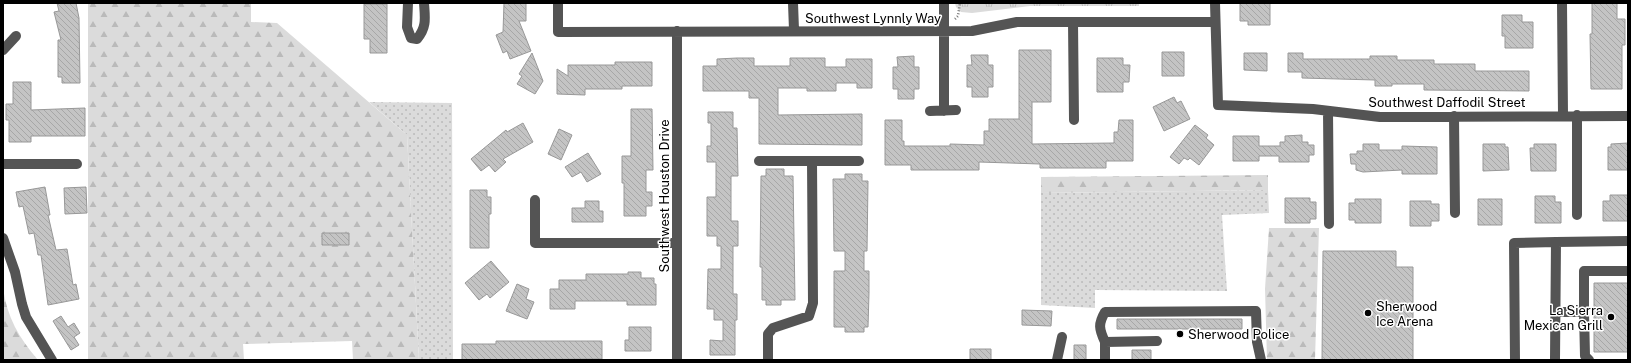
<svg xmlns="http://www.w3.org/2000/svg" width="1631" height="363" font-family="'Public Sans',sans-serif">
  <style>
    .grass { fill: url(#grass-dots) }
    .forest { fill: url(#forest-firs) }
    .park { fill: url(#park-tufts) }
    .building { fill: url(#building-back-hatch); stroke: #989898 }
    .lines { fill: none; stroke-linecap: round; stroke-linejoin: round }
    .path { stroke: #767676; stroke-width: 2.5; stroke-dasharray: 1 2; stroke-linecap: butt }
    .minor { stroke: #545454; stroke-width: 10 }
    .poi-dot { fill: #000; stroke: #fff; stroke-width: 1.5 }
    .labels { text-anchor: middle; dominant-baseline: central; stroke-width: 3; stroke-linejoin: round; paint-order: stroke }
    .street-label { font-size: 13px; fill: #000; stroke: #fff }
    .poi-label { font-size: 13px; fill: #000; stroke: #fff; text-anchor: start }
  </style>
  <defs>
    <pattern id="grass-dots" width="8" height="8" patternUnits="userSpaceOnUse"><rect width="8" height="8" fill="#dbdbdb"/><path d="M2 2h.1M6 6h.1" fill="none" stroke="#bababa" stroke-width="1.8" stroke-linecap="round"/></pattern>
    <pattern id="forest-firs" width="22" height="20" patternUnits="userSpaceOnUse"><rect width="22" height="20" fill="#dbdbdb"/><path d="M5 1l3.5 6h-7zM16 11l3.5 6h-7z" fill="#bababa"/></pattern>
    <pattern id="park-tufts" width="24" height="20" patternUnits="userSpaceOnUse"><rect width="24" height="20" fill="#dbdbdb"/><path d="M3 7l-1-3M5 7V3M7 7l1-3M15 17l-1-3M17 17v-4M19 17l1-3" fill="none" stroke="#bababa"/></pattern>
    <pattern id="building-back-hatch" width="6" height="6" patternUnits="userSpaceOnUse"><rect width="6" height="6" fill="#c4c4c4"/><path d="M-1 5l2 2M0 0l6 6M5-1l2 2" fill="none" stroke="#a7a7a7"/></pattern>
  </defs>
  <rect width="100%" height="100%" fill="#fff"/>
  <path class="grass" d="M369 102 452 103 453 360H419L407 135Z
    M1268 190 1269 213 1222 215 1227 291 1095 290V308L1041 305V193Z"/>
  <path class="forest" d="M88 3H251V22L277 23 407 135 419 360H353L352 341 243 344 244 360H88Z
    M1268 175V190L1041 193V177Z
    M1269 228H1319L1315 360H1267L1265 289Z
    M3 288C7 317 19 338 38 360H3Z"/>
  <path class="park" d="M955 3H1139V6H1030L972 13 961 12 956 7Z"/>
  <path class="building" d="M57 3H76L79 18 80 83H62V77H58V40H61L54 12 59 11Z
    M504 3H526V21H519L531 51 510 59 507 51 503 53 496 35 503 32Z
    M1240 3H1270V25H1248V21H1240Z
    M1592 3H1617V19H1625V45H1622V89H1591L1590 34H1592Z
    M364 4H387V53H370V39H364Z
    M1502 15H1522V22H1533V48H1505V36H1502Z
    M1019 50H1051V102H1032V144L1114 143V132H1118L1119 120H1133V161H1106V168H1040V164L979 162V170H911V165H885V120H902V141H904V146H950V144L984 145V131H989V119H1019Z
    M1162 52H1184V76H1162Z
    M532 53 543 81 535 94 517 84 522 76 519 74Z
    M1244 53H1267V71L1244 70Z
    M1288 53H1303V59H1370V56H1397V60H1434V64H1475V71H1529V91L1424 90V84H1392V86H1375V80L1302 78V72H1288Z
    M971 55H988V65H993V87H988V97H972V87H967V65H972Z
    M914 56V67H919V89H914V99H898V89H893V67H898L897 57Z
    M737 58H754V66H790V58H825V67H846V59H872V88H857V83H836V91H807V88H778V115L862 114V145L759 144V98H749V91H703V66H717V59Z
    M1097 58H1123V65H1130L1129 82H1123V92H1097Z
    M615 62H652V86H622V89H585V95L557 94V69L568 76V65H615Z
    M13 82H31V110L85 108V136H31V142H9V120H6V104H13Z
    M1174 97 1177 103 1181 101 1190 119 1164 131 1153 107Z
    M631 109H652L653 170H646V192H652V206H646V216H624V183H622V156H631Z
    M708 112H733V128H737L738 176H731V221H738V246H733V294H737V320H735V355H710V340L723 341V320H714V309H707L708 269H721V246H717V236H707V197H716V162H707V146H711V123H708Z
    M523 123 533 142 503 159 506 162 495 172 489 165 481 171 471 159 506 130 507 132Z
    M1195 125 1208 135 1206 138 1214 145 1199 165 1190 158 1188 160 1184 158 1179 164 1170 157Z
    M559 129 572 135 561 160 548 154Z
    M1302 135V142H1308V145H1314V155H1309V162H1279V156H1259V161H1233V136H1259V146H1280V142H1285V136Z
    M1628 143V170H1608V147H1611V144Z
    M1363 144H1379V150H1402V146L1437 147V174H1402V170L1363 172 1356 170V164H1351L1350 154H1357V151H1363Z
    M1483 144H1505V147H1508L1509 170 1483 171Z
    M1534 144H1556V171H1531L1530 148H1534Z
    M588 153 601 174 587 182 581 172 572 177 565 167Z
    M766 169H784V176H793L795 300H781V305H766V300H762V267H760L761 176H766Z
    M845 174H862V181H868L867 251H864V271H869V293L868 327H864V332H845V327H834V271H845V251H834L833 179H845Z
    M45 187 50 215H48L56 250 67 249 73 285 76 284 79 299 48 305 41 255H38L34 233 29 234 23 206 19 207 16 192Z
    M86 187 87 213 65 214 64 188Z
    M470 190H487V197H491V214H489V248H470Z
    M1610 195H1628V221H1603V201H1610Z
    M1535 196H1555V202H1561V223H1535Z
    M1285 198H1310V202H1316V219H1310V223H1285Z
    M1355 199H1381V223H1355V220H1349V203H1355Z
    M1478 199H1502V225H1478Z
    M585 201H599V211H603V222H572V208H585Z
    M1410 201H1431V204H1439V221H1431V226H1410Z
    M322 233H349V245H322Z
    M1323 251H1396V267H1413V360H1322Z
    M491 261 509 282 490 298 487 294 479 300 465 283Z
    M628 272H641V278H654V284H656V305H627V301H575V309H550V289H559V280H586V274H628Z
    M1594 283H1628V352H1594Z
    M517 284 529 289 526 299 534 302 527 319 506 311Z
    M1022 310 1052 311 1051 326 1022 325Z
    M61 316 68 327 74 323 80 333 74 337 79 345 71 350 53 321Z
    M1117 319H1242V329H1117Z
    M629 327H651V351H625V340H629Z
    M496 341H602V359L462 360V344H496Z
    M1074 345H1086V360H1074Z
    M970 349H991V360H970Z
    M1132 350H1151V360H1132Z"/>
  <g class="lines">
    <path class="path" d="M955 19 958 16 960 3"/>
    <path class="minor" d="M408 3 407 27 411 38 417 39C427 27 425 18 424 3
      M558 3V32L972 31 1017 22H1215
      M793 3 794 30
      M1215 3 1218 105 1313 109 1380 117 1628 116
      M1562 3 1563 115
      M1073 22 1074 120
      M3 50 16 36
      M930 111 956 110
      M944 111V3
      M1328 111 1329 224
      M1454 116 1455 213
      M759 161H859
      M3 164H77
      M535 200V243H676
      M1577 215V115
      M3 238 15 272 22 304 26 317 52 360
      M1555 312H1584L1585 356 1589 360
      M1584 312V271H1628
      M1105 342C1099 329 1098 324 1105 312L1256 311 1257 342 1261 360
      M677 360V31
      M768 360V334L773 328 809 316 813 303 812 161
      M1057 360 1062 337
      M1105 360V342L1157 341
      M1515 360 1514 243 1556 242
      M1555 360 1556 242 1628 241"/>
  </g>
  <g class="poi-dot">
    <circle cx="1368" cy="313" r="4"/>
    <circle cx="1611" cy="317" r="4"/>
    <circle cx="1180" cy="334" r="4"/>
  </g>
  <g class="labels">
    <g class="street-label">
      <text x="873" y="18">Southwest Lynnly Way</text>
      <text x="1447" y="102">Southwest Daffodil Street</text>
      <text transform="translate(664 196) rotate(-90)">Southwest Houston Drive</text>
    </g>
    <g class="poi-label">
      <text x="1376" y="306">Sherwood<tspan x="1376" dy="15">Ice Arena</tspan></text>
      <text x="1603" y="310" text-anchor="end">La Sierra<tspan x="1603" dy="15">Mexican Grill</tspan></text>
      <text x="1188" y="334">Sherwood Police</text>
    </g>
  </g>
  <rect width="1631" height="363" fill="none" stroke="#000000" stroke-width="8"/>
</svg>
